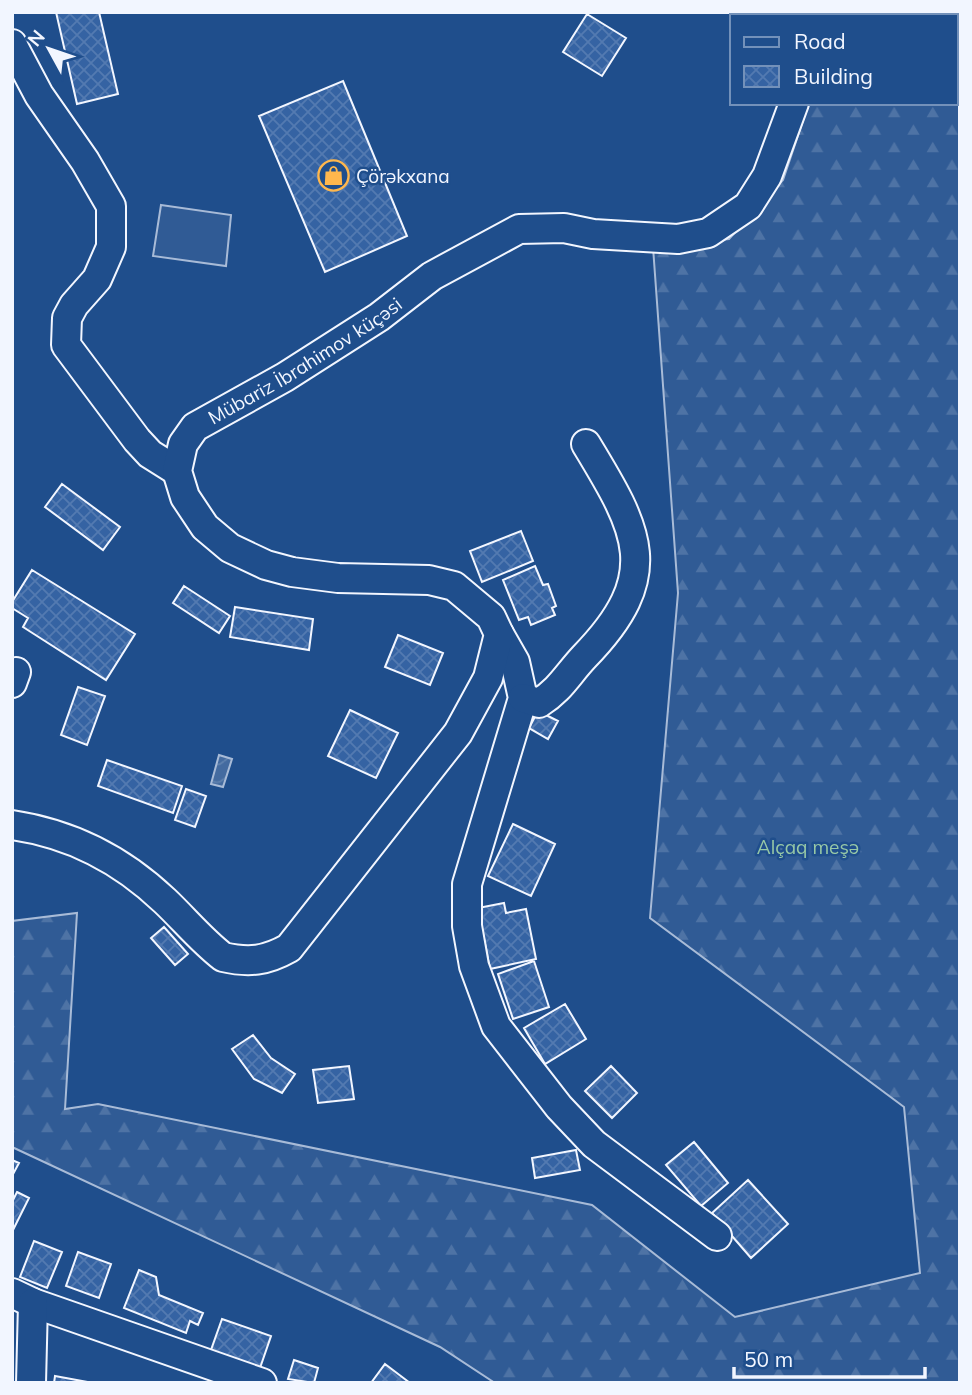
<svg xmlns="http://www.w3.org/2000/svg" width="972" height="1395" font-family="Mulish,sans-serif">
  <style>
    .built { fill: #305b95; stroke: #a8bbd7; stroke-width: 2 }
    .forest { fill: url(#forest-firs); stroke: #a8bbd7; stroke-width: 2 }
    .water { fill: url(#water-waves); stroke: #a8bbd7; stroke-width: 2 }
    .building { fill: url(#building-cross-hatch); stroke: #f2f6ff; stroke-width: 2 }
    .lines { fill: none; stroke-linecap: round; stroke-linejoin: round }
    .minor-casing { stroke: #f2f6ff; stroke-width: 32 }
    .minor { stroke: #1f4e8c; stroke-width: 28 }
    .labels { text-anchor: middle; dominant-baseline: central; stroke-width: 5; stroke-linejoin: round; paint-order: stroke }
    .poi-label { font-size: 19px; fill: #f2f6ff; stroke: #1f4e8c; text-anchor: start }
    .street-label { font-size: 19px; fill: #f2f6ff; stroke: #1f4e8c }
    .park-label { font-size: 19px; fill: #97c8a6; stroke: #1f4e8c }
  </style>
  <defs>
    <pattern id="forest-firs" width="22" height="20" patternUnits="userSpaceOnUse" patternTransform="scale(1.75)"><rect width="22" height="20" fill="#305b95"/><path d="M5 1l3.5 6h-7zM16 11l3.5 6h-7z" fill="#4e73a5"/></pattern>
    <pattern id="water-waves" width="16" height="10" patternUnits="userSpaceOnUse" patternTransform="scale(1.75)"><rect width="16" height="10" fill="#446ba0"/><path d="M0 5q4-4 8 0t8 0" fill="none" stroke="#5f81ae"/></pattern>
    <pattern id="building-cross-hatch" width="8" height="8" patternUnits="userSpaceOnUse" patternTransform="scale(1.75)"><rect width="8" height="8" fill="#3563a3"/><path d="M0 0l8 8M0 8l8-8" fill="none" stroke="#537ab1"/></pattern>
  </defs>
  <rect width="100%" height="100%" fill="#1f4e8c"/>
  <path class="built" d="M161 205 231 215 226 266 153 256Z"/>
  <path class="forest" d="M831 12H960V1383H495L440 1347 12 1147V921L77 913 65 1109 98 1104 592 1205 735 1317 920 1273 904 1107 650 918 678 593 653 247 729 239 783 180 809 103H956V16H831Z"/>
  <path class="water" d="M219 755 232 759 223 787 211 784Z"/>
  <path class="building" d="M56 12H99L118 94 77 104Z
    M587 14 626 38 602 76 563 52Z
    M343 81 407 236 325 272 259 116Z
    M62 484 120 527 103 550 45 507Z
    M521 531 533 561 482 582 470 551Z
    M535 566 543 585 548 584 556 606 552 608 555 615 531 625 528 617 519 620 503 580Z
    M32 570 135 634 106 680 23 627 28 618 12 608V602Z
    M184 586 230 616 219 633 173 603Z
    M235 607 313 619 309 650 230 637Z
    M398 635 443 653 430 685 385 667Z
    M78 687 105 696 87 745 61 735Z
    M350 710 398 733 376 778 328 756Z
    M538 711 558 721 548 739 529 728Z
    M107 760 182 786 173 813 98 786Z
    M186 789 206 796 195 827 175 820Z
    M513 824 555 844 531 896 488 876Z
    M504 903 506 913 526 909 536 959 490 969 478 908Z
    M164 927 188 954 175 965 151 938Z
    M534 961 549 1007 513 1019 498 974Z
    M565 1004 586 1039 545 1064 524 1028Z
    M253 1035 271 1058 295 1074 282 1093 254 1079 232 1049Z
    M349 1066 354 1099 318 1103 313 1070Z
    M611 1066 637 1093 612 1118 585 1091Z
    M694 1142 728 1183 701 1206 666 1165Z
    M576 1150 580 1170 535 1178 532 1158Z
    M12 1160 19 1163 12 1176Z
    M748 1180 788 1224 751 1258 712 1213Z
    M17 1192 29 1198 12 1232V1202Z
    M34 1241 62 1252 47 1288 20 1277Z
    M78 1252 111 1264 99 1298 66 1286Z
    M139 1270 156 1277 159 1295 203 1313 198 1325 190 1321 186 1333 124 1308Z
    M222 1319 271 1336 260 1368 211 1350Z
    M294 1360 318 1368 314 1383 288 1379Z
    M385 1364 410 1383H371Z
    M55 1376 93 1383H54Z"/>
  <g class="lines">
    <defs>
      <g id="minor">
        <path d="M808 16 809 12"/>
        <path d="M12 44 39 95 85 161 111 206V247L97 279 74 305 67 318 66 345 137 440 150 454 177 471"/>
        <path d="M499 634 515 662 523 698 467 884V926L474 966 496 1026 559 1107 594 1144 717 1236"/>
        <path d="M12 683 16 672"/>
        <path d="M523 698 539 703C560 690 568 674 584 657 664 575 639 531 586 444"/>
        <path id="s1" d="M12 825C72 834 121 859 165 901 185 920 201 940 223 957 249 963 266 961 289 948L458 733 488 678 499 634 491 617 454 586 429 580 338 578 292 572 266 565 230 548 205 527 185 497 177 471 183 444 195 427 285 377 379 317 432 276 519 229 564 228 593 234 678 239 708 233 748 206 767 176 794 103"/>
        <path d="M12 1293 33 1303 262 1383"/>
        <path d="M31 1383 33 1303"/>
      </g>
    </defs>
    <use href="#minor" class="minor-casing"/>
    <use href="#minor" class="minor"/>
  </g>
  <defs>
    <symbol id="shop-ring" viewBox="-11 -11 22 22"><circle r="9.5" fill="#1f4e8c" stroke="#ffb74d" stroke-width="1.5"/><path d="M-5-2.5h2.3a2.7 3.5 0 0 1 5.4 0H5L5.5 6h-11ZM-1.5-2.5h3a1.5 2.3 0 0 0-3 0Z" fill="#ffb74d"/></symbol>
  </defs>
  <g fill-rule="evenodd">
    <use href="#shop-ring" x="316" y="158" width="35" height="35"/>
  </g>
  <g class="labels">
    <g class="poi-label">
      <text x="356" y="176">Çörəkxana</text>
    </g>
    <g class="street-label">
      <text stroke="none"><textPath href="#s1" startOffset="1274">Mübariz İbrahimov küçəsi</textPath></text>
    </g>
    <g class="park-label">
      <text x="808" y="847">Alçaq meşə</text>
    </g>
  </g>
  <rect width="972" height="1395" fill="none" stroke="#f2f6ff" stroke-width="28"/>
  <rect x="730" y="14" width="228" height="91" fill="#1f4e8c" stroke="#7391ba" stroke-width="2"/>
  <rect x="744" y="37" width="35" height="10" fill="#1f4e8c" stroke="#7391ba" stroke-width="2"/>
  <text x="794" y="49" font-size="21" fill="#f2f6ff">Road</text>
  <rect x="744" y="66" width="35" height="21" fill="url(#building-cross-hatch)" stroke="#7391ba" stroke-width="2"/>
  <text x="794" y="84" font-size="21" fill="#f2f6ff">Building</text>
  <g transform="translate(49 49) rotate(310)" stroke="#1f4e8c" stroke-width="5" paint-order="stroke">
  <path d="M0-5L12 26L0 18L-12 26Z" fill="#f2f6ff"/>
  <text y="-10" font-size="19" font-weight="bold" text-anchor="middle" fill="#f2f6ff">N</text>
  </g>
  <path d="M734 1367v10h191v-10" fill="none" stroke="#f2f6ff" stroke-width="3.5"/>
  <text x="744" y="1367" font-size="21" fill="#f2f6ff" stroke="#1f4e8c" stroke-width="5" paint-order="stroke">50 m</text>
</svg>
